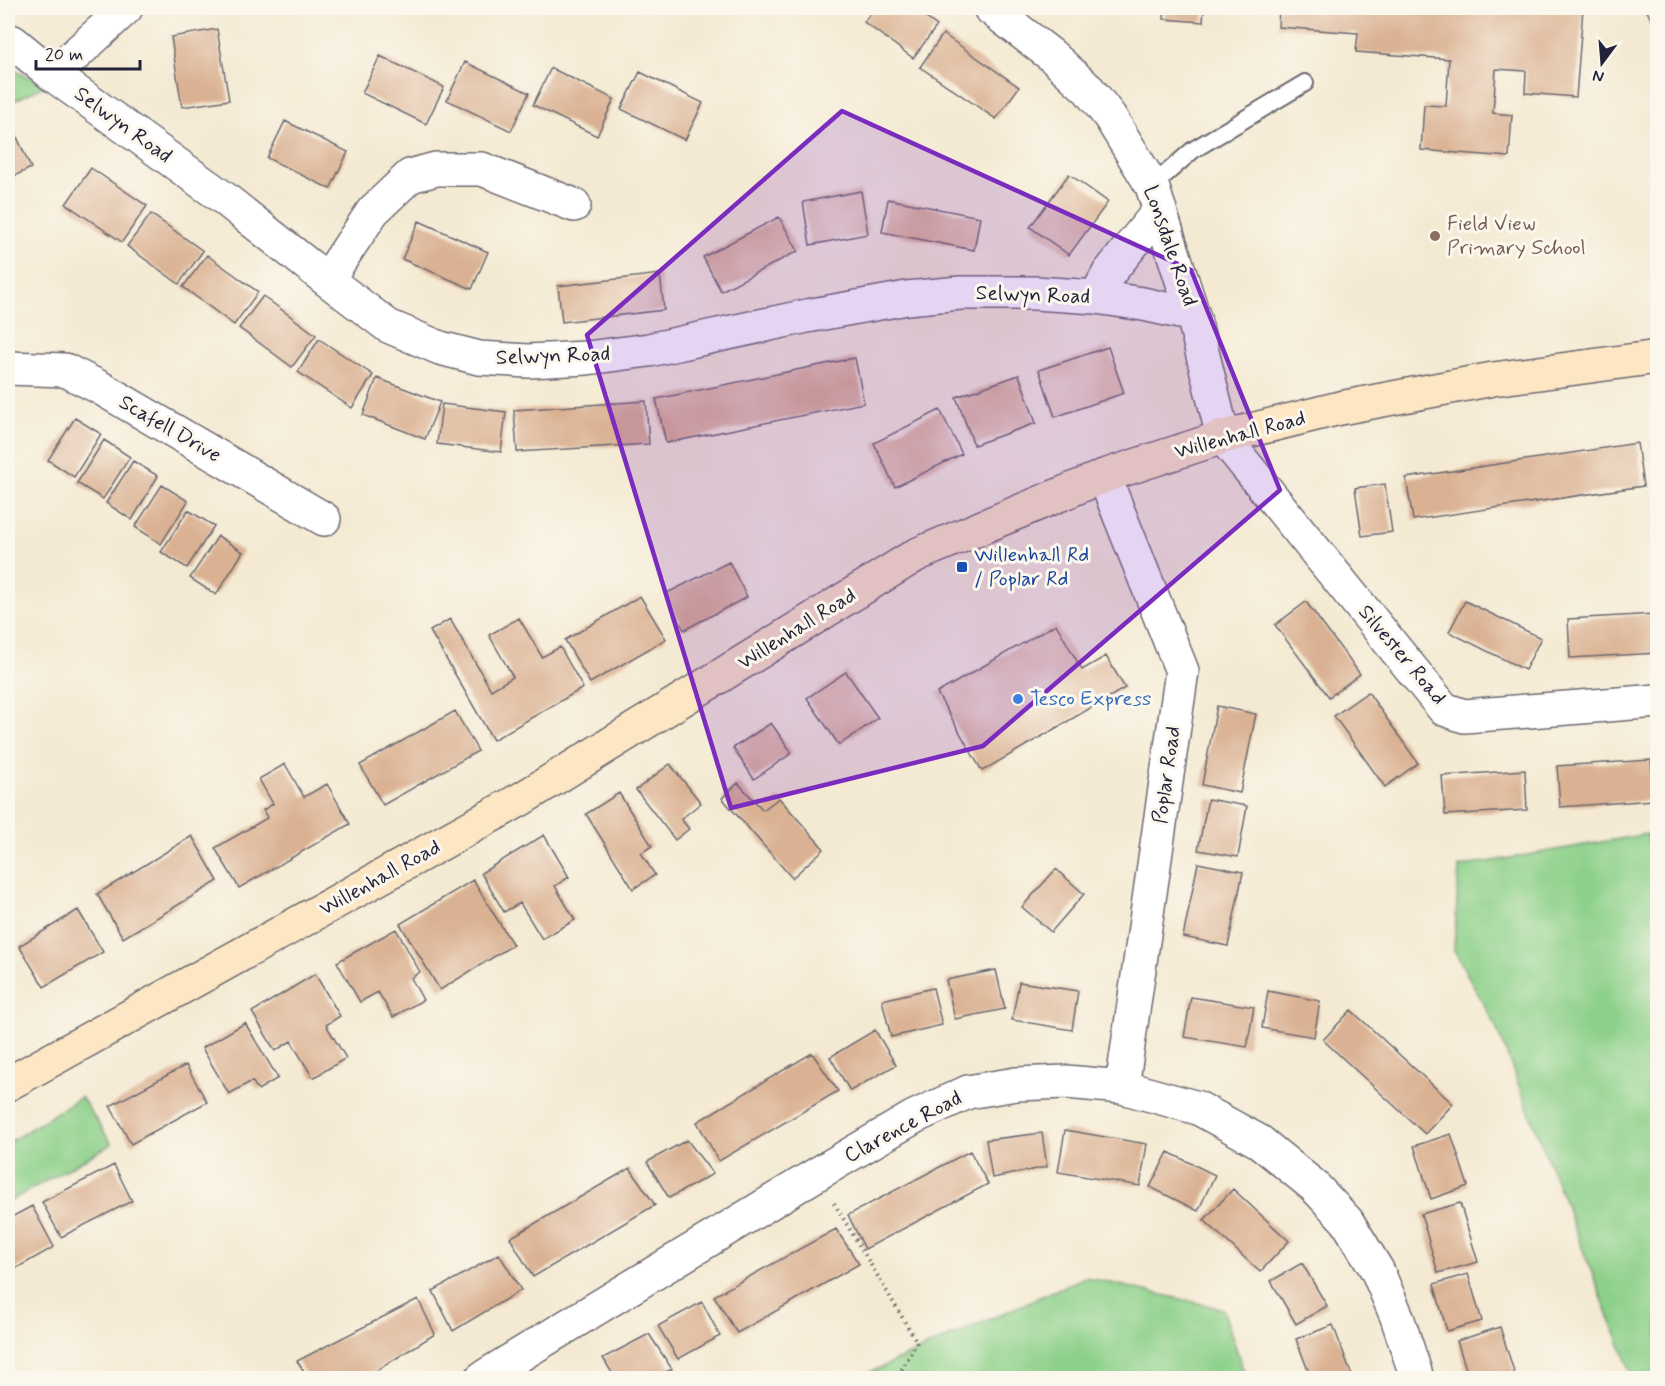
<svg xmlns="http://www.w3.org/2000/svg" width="1665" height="1386" font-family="Mynerve,sans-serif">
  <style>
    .green { fill: #8cd089; stroke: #577962; stroke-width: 1.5 }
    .building { fill: #dab192 }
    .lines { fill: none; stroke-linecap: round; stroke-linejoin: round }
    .service-casing { stroke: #6c6870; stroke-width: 20 }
    .minor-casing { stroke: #6c6870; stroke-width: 36 }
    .secondary-casing { stroke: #6c6870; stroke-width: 36 }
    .path { stroke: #6c6870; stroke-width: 4; stroke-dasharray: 1.5 4.5; stroke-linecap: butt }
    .service { stroke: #fff; stroke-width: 16 }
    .minor { stroke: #fff; stroke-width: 33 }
    .secondary { stroke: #fce6c4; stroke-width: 33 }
    .marked { fill: #7b2cbf; fill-opacity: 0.2; stroke: #7b2cbf; stroke-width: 4.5; stroke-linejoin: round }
    .education-dot { fill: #8d6e63; stroke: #fbf7ec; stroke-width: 2 }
    .transit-dot { fill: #1a4fb4; stroke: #fbf7ec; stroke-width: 2 }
    .shop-dot { fill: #3f7fe0; stroke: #fbf7ec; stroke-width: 2 }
    .labels { text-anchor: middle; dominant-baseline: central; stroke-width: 6; stroke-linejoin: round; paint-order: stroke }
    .street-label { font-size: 21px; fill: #22223b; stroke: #fbf7ec }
    .education-label { font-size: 21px; fill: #785e54; stroke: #fbf7ec; text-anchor: start }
    .transit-label { font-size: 21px; fill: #164399; stroke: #fbf7ec; text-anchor: start }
    .shop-label { font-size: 21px; fill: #366cbe; stroke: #fbf7ec; text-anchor: start }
  </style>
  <rect width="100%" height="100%" fill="#fbf7ec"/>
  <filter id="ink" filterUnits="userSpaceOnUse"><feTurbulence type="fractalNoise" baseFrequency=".0167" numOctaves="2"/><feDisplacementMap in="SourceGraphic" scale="12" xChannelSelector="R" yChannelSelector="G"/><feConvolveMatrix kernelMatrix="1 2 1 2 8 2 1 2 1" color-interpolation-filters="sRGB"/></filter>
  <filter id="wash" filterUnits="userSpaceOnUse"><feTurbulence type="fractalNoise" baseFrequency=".008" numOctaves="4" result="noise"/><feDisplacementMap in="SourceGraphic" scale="24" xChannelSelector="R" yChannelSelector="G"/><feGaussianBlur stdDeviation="1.35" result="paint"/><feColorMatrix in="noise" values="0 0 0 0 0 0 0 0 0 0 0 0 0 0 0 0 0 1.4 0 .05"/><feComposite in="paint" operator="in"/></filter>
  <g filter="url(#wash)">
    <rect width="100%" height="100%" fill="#f4ead3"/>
    <path class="green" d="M8 68 46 85 8 104Z
      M1647 834 1658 913V1378H1633L1496 1027 1454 950 1459 867Z
      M81 1097 112 1144 8 1202V1143Z
      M1085 1277 1223 1309 1246 1378H857Z"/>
    <g id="blocks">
      <path class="building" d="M874 8H913L937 26 913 58 864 22Z
        M1165 8H1204L1203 22 1164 19Z
        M1279 8H1408L1407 10 1450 13V8H1583L1576 97 1525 93 1526 71 1496 69 1493 113 1512 115 1509 157 1421 150 1424 105 1446 106 1449 59 1356 52 1358 33 1278 27Z
        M1645 8H1658V30Z
        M217 29 229 100 182 107 171 37Z
        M943 34 1019 87 996 119 920 67Z
        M380 56 444 87 426 124 362 93Z
        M465 62 529 93 511 131 447 100Z
        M551 68 614 99 597 136 533 105Z
        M640 72 703 103 685 140 621 109Z
        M285 121 348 152 330 189 267 158Z
        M11 124 31 168 8 179V126Z
        M91 168 147 206 122 242 66 204Z
        M1069 174 1108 202 1069 255 1030 227Z
        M861 191 868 234 810 245 803 202Z
        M888 199 980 217 974 250 882 232Z
        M151 214 203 251 179 284 127 246Z
        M779 217 798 251 721 291 703 257Z
        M419 221 488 252 472 289 402 259Z
        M207 255 258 292 234 325 183 287Z
        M660 274 664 310 562 322 558 286Z
        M263 296 316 335 292 367 239 328Z
        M319 339 373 375 352 408 298 372Z
        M1108 347 1124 393 1055 417 1039 370Z
        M855 358 864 403 666 443 656 399Z
        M1019 375 1036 423 974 445 956 397Z
        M377 378 440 402 425 439 363 415Z
        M646 401 649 444 517 452 514 410Z
        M442 404 506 412 501 452 437 444Z
        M940 410 962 454 895 487 874 443Z
        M75 418 101 434 74 477 48 460Z
        M104 440 130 457 103 499 77 483Z
        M1658 441V474H1656L1651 442Z
        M1637 443 1643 486 1413 520 1406 478Z
        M133 461 158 476 132 520 106 503Z
        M1385 484 1392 532 1362 536 1355 488Z
        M162 485 188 501 161 544 135 527Z
        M188 510 214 526 187 568 161 552Z
        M218 536 243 552 216 595 190 578Z
        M729 562 747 597 684 630 665 594Z
        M640 596 666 639 590 683 565 640Z
        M1465 601 1541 638 1525 670 1449 632Z
        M1306 602 1360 674 1329 697 1275 625Z
        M1655 614 1658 653 1570 658 1568 619Z
        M519 618 542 657 560 647 583 688 493 740 430 631 450 619 491 690 513 677 489 635Z
        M1056 624 1082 670 1106 656 1125 688 982 771 937 693Z
        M846 672 878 718 839 745 807 698Z
        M1368 692 1418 763 1385 787 1334 716Z
        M1217 706 1256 714 1240 793 1202 785Z
        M455 711 478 751 383 805 360 765Z
        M771 723 792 753 754 779 733 748Z
        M1651 760 1654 800 1560 807 1557 766Z
        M285 764 304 797 327 784 350 824 239 888 215 848 267 818 263 810 273 804 259 779Z
        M670 764 701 803 681 819 689 829 675 840 636 790Z
        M1525 770 1527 810 1445 815 1442 776Z
        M738 783 763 810 779 798 824 849 792 878 722 798Z
        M619 793 652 846 641 853 655 875 633 889 586 814Z
        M1208 799 1247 806 1238 857 1198 850Z
        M544 835 569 877 555 886 575 920 542 939 520 903 504 912 481 873Z
        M192 836 218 881 123 938 97 894Z
        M1198 863 1243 872 1228 946 1183 937Z
        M1056 869 1084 894 1051 932 1022 907Z
        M473 880 513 945 440 990 400 924Z
        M78 910 103 952 44 987 19 946Z
        M396 929 420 972 411 978 423 1000 393 1017 378 992 360 1002 337 962Z
        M996 970 1005 1009 955 1019 946 980Z
        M315 974 340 1016 326 1025 346 1058 313 1078 291 1041 275 1051 252 1012Z
        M1019 982 1078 991 1072 1030 1012 1020Z
        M933 988 942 1025 891 1037 882 1000Z
        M1268 991 1320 1001 1314 1037 1262 1028Z
        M1191 997 1254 1007 1247 1047 1184 1037Z
        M1351 1010 1453 1104 1425 1134 1323 1040Z
        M245 1023 278 1078 258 1090 252 1081 229 1094 202 1048Z
        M875 1030 896 1065 850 1091 830 1057Z
        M812 1053 838 1091 719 1161 697 1122Z
        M186 1065 207 1102 131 1144 110 1106Z
        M1065 1130 1147 1144 1140 1186 1058 1172Z
        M1042 1133 1047 1167 992 1178 986 1140Z
        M1451 1134 1468 1186 1431 1199 1414 1146Z
        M687 1140 713 1174 669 1198 647 1162Z
        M970 1151 988 1184 865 1249 848 1215Z
        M1168 1152 1215 1175 1198 1211 1150 1187Z
        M114 1165 132 1201 61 1237 42 1202Z
        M630 1168 655 1205 533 1277 510 1238Z
        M1233 1189 1289 1241 1260 1272 1204 1220Z
        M1460 1203 1478 1262 1438 1273 1421 1214Z
        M32 1206 54 1247 8 1273V1219Z
        M836 1229 859 1264 737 1333 714 1296Z
        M499 1254 521 1290 453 1331 433 1291Z
        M1302 1263 1327 1306 1296 1324 1271 1281Z
        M1468 1274 1482 1321 1447 1331 1434 1284Z
        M418 1299 435 1334 365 1378H308L297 1361Z
        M702 1302 720 1336 678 1359 658 1326Z
        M1333 1325 1353 1378H1311L1296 1339Z
        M1500 1327 1516 1378H1469L1457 1341Z
        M649 1334 672 1369 653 1378H615L603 1358Z"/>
    </g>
  </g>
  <g filter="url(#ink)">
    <use href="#blocks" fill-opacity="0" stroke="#6c6870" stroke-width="1.5"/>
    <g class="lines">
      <defs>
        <path id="service" d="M1152 186 1193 150 1305 83"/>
        <path id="minor" d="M990 8 1051 55 1089 90 1110 117 1152 186 1193 315 1223 437 1444 709 1464 716 1658 701
          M8 40 13 42 53 75 225 199 327 280 388 326 440 348 479 358 528 361 587 358 649 350 807 316 907 298 960 293H1035L1096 297 1143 304 1193 315
          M53 75 126 8
          M327 280 373 211 410 176 436 169H482L574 205
          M1096 297 1109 273 1160 210
          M8 368 65 370 99 387 324 519
          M1104 476 1182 671 1122 1087
          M482 1378 817 1174 914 1117 968 1092 1016 1084 1066 1082 1122 1087 1198 1108 1260 1142 1314 1186 1347 1221 1377 1270 1397 1317 1417 1378"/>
        <path id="secondary" d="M8 1084 523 798 916 555 1104 476 1223 437 1340 408 1493 379 1658 357"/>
      </defs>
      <use href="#service" class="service-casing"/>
      <use href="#minor" class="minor-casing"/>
      <use href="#secondary" class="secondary-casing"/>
      <path class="path" d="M834 1203 917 1342 897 1378"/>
      <use href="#service" class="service"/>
      <use href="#minor" class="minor"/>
      <use href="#secondary" class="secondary"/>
    </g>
  </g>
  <path class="marked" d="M842 111 1191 270 1280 490 983 746 731 808 587 335Z"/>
  <circle class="education-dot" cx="1435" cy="236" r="6"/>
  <rect class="transit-dot" x="956" y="561" width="12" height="12" rx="3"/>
  <circle class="shop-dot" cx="1018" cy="699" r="6"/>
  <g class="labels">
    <g class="street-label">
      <text transform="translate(123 125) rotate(36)">Selwyn Road</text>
      <text transform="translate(1170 246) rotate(71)">Lonsdale Road</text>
      <text transform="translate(1033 295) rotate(2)">Selwyn Road</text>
      <text transform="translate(553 356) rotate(-2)">Selwyn Road</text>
      <text transform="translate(170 429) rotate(30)">Scafell Drive</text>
      <text transform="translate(1240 435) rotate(-15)">Willenhall Road</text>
      <text transform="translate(797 629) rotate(-32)">Willenhall Road</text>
      <text transform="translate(1402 655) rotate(50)">Silvester Road</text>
      <text transform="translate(1167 775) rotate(-82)">Poplar Road</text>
      <text transform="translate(380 878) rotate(-29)">Willenhall Road</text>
      <text transform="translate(903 1127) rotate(-28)">Clarence Road</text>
    </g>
    <g class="education-label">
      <text x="1447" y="224">Field View<tspan x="1447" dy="24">Primary School</tspan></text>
    </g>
    <g class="transit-label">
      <text x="974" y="555">Willenhall Rd<tspan x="974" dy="24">/ Poplar Rd</tspan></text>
    </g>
    <g class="shop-label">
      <text x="1030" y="699">Tesco Express</text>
    </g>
  </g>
  <rect width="1665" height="1386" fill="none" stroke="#fbf7ec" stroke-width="30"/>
  <g transform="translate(1602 63) rotate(196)" stroke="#fbf7ec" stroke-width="4.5" paint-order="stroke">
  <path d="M0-4.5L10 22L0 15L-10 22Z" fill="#22223b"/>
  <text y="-9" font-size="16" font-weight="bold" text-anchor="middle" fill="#22223b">N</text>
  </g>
  <path d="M36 60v9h104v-9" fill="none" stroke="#22223b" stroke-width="3"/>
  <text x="45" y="60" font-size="18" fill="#22223b" stroke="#fbf7ec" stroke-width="4.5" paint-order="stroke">20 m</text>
</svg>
